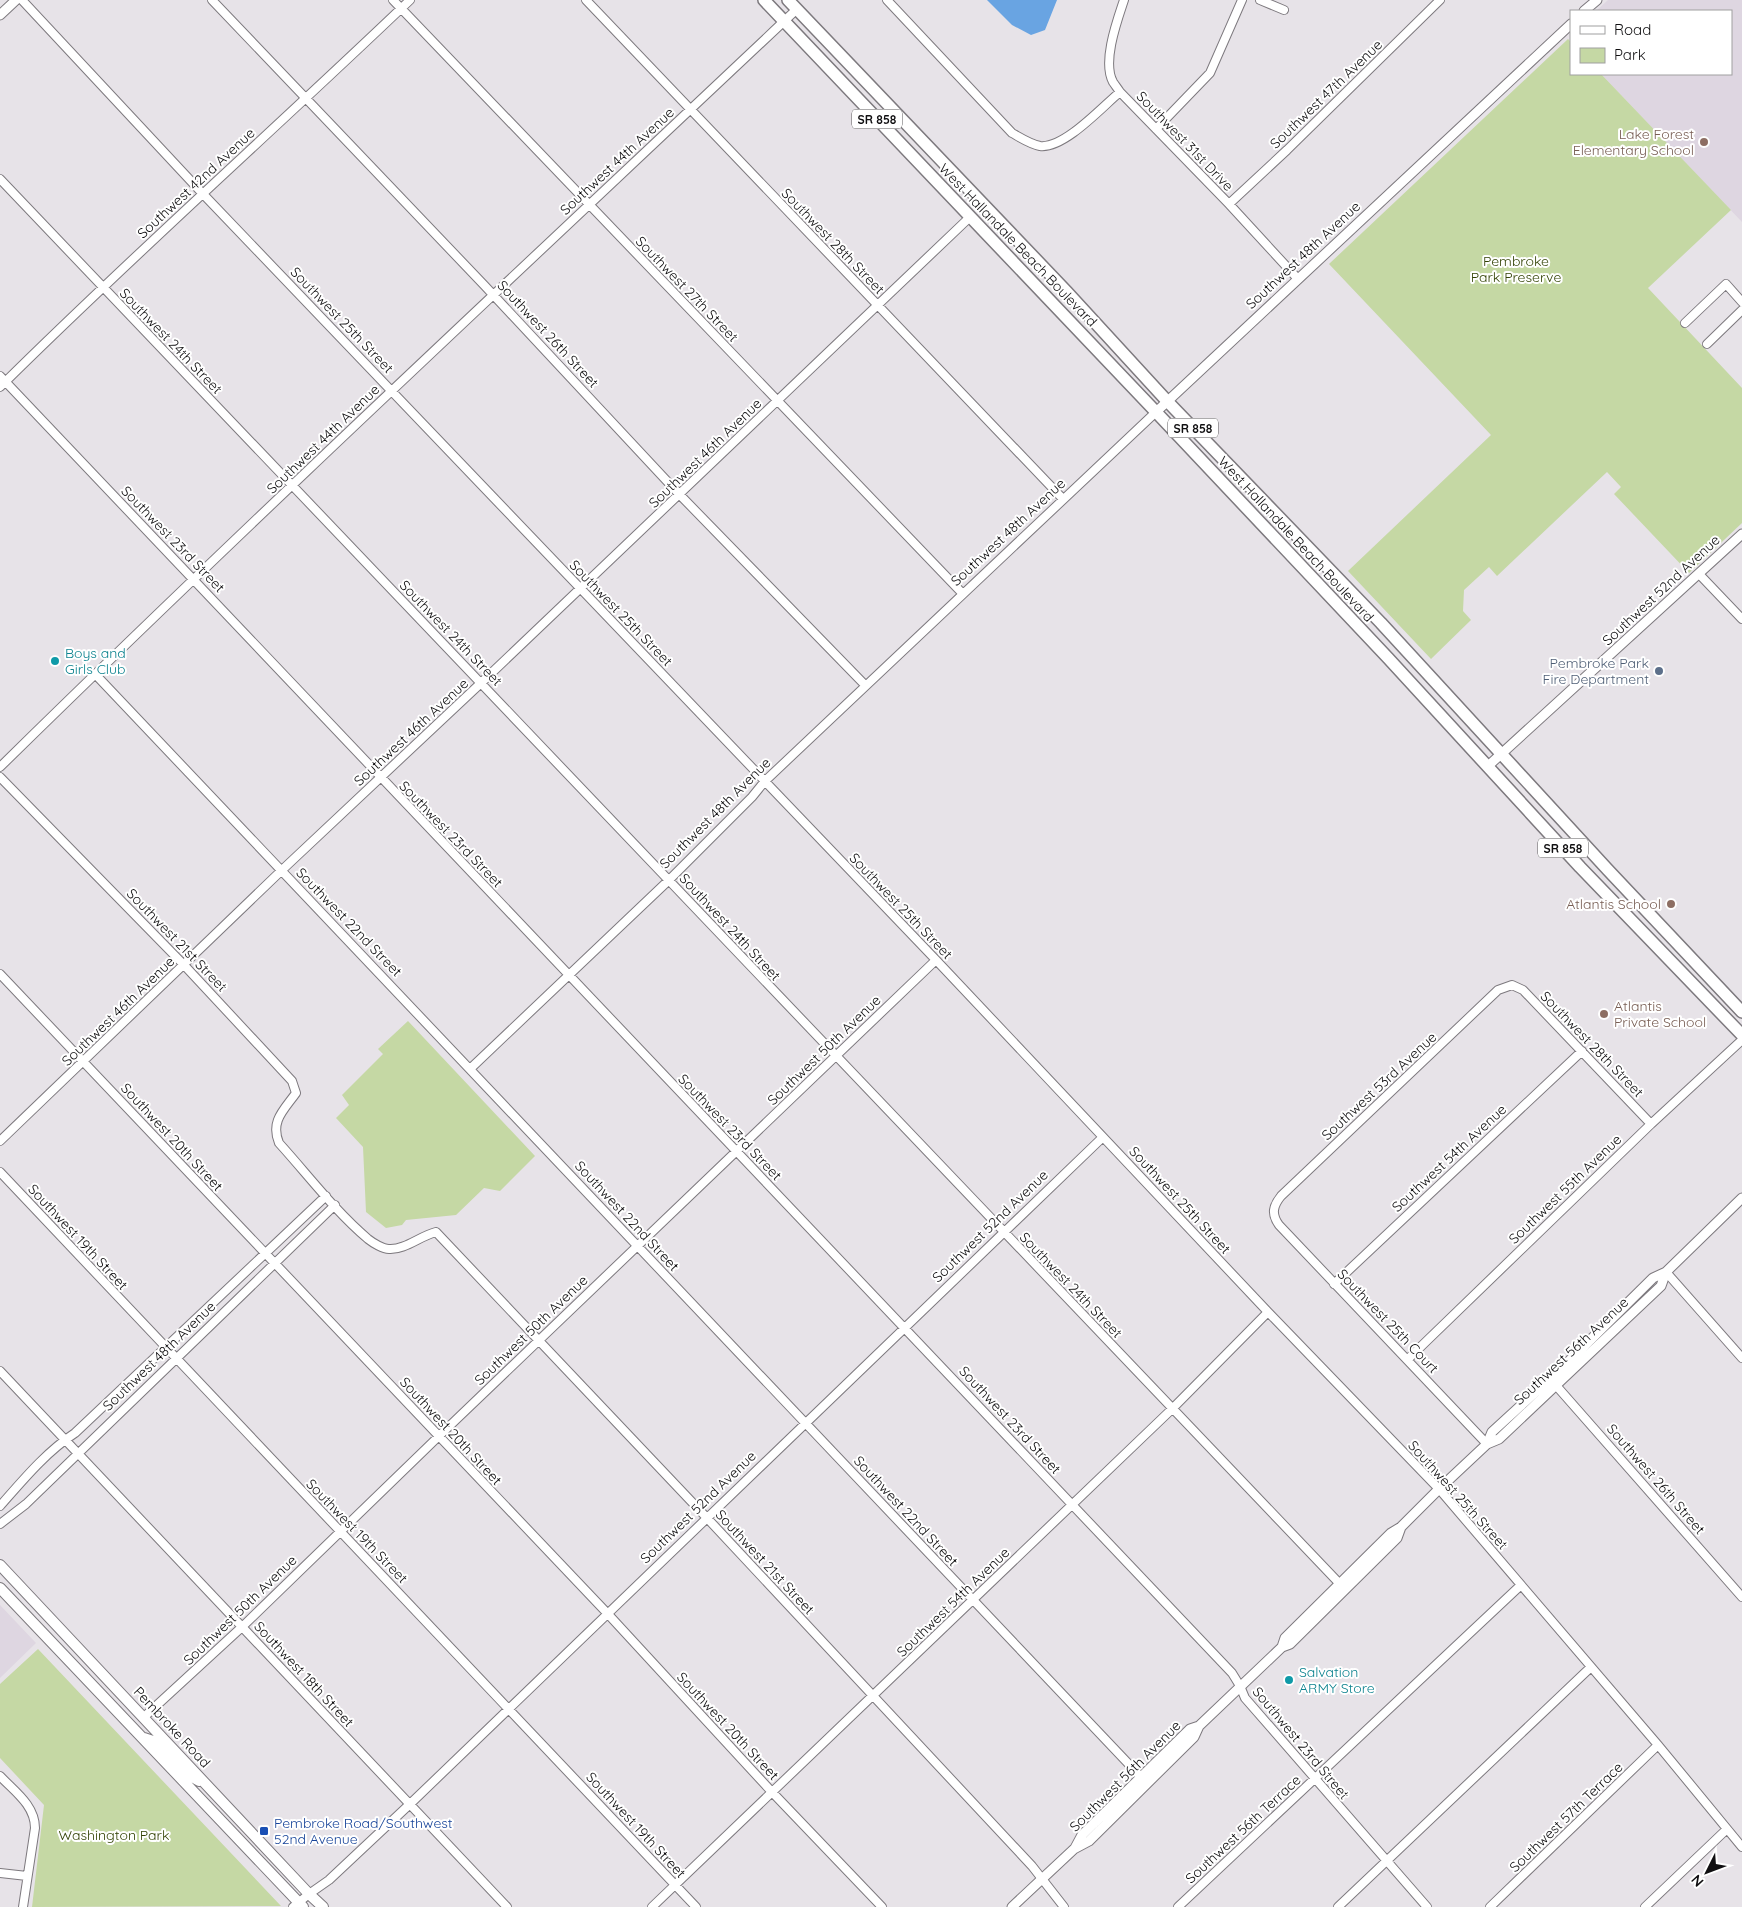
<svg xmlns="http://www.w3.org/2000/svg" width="1742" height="1907" font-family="Quicksand,sans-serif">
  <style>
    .built { fill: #ded6e1 }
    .green { fill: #c5d8a4 }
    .water { fill: #69a4e2 }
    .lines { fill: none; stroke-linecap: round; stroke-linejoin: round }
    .minor-casing { stroke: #7d797e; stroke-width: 10 }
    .tertiary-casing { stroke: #7d797e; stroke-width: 11 }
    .secondary-casing { stroke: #7d797e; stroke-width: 12 }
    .primary-casing { stroke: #7d797e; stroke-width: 14 }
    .minor { stroke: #fff; stroke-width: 8 }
    .tertiary { stroke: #fff; stroke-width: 9 }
    .secondary { stroke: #fff; stroke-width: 10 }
    .primary { stroke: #fff; stroke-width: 11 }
    .education-dot { fill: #8d6e63; stroke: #fff; stroke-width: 2 }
    .culture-dot { fill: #0f9aa8; stroke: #fff; stroke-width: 2 }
    .service-dot { fill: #5c6f8a; stroke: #fff; stroke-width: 2 }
    .transit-dot { fill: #1a4fb4; stroke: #fff; stroke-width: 2 }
    .labels { text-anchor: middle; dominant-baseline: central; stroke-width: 4; stroke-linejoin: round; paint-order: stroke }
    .shield { fill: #fff; stroke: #585758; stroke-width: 1 }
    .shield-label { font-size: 12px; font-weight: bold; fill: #100f11 }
    .street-label { font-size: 14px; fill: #100f11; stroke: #fff }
    .education-label { font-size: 14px; fill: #785e54; stroke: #fff; text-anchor: end }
    .park-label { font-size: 14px; fill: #314103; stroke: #fff }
    .culture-label { font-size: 14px; fill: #0d838f; stroke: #fff; text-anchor: start }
    .service-label { font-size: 14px; fill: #4e5e75; stroke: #fff; text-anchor: end }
    .transit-label { font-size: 14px; fill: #164399; stroke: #fff; text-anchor: start }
  </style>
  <rect width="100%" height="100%" fill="#e7e3e8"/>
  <path class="built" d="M1608 0H1742V222L1601 74H1731V11H1596Z
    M0 1605 36 1643 0 1678Z"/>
  <path class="green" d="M1568 39 1571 42V74H1601L1731 210 1648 288 1742 388V523L1689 573 1614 494 1621 487 1607 472 1497 576 1489 567 1464 590 1463 611 1471 620 1431 659 1348 571 1491 435 1329 264Z
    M408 1021 535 1156 500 1191 484 1188 456 1215 406 1220 402 1225 386 1228 366 1212 363 1147 336 1118 349 1105 342 1095 383 1054 378 1049Z
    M38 1649 281 1906 32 1907 44 1805 0 1758V1684Z"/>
  <path class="water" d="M987 0H1057L1045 30 1031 35 1012 25Z"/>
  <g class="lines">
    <defs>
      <path id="minor" d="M22 0 203 194 936 960 1268 1312 1439 1489 1658 1745 1742 1847
        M212 0 484 285 679 494 865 685
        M393 0 963 594
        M586 0 1063 499
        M887 0 1012 133C1021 138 1030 144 1040 146 1064 149 1102 107 1120 92
        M1124 0C1117 21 1102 62 1113 82 1115 85 1118 89 1120 92L1229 204 1298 279
        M1260 0 1284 10
        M1156 129 1210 73 1242 0
        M0 179 1339 1583
        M1229 204 1287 150 1440 0
        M1685 323 1726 284 1742 302
        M1707 344 1742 310
        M0 376 1232 1673 1240 1686 1245 1698 1427 1907
        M0 387C134 254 274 130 410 0
        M1699 574 1742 619
        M95 674 1141 1777
        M0 767C262 510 530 261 797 9
        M0 777 184 965 292 1081 296 1093C284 1110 270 1121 279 1143 308 1175 335 1211 368 1239 373 1243 383 1249 389 1249 405 1250 420 1236 436 1232L707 1518 1032 1866 1064 1907
        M0 974 607 1613 771 1791 882 1907
        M471 1068 669 880 752 797 765 781 1156 412
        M0 1141 282 870 481 683 970 217
        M0 1172 696 1907
        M1666 1272 1742 1358
        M1334 1284 1582 1051
        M1408 1359 1651 1124 1742 1040
        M0 1371 507 1907
        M1553 1382 1742 1597
        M1487 1444 1279 1225C1271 1214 1273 1206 1281 1196L1498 990 1512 985 1523 990 1651 1124
        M0 1506C23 1480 46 1452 75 1433L326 1196
        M0 1524 26 1504 335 1205
        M144 1717 243 1626 439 1436 936 960
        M0 1776C14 1791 35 1805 35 1828L23 1907
        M0 1873 27 1876
        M293 1907 309 1894 329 1880 410 1804 1103 1137
        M652 1907 1172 1409 1268 1312
        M1178 1907 1521 1585
        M1338 1907 1591 1667
        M1490 1907 1658 1745
        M1645 1907 1727 1829"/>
      <path id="tertiary" d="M1584 11 1597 0
        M0 15 16 0
        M1156 412 1571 24
        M1488 766 1742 534
        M1487 1444 1492 1432 1562 1368 1653 1278 1666 1272 1742 1198
        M1282 1647 1285 1638 1391 1533 1401 1527 1439 1489 1487 1444 1499 1439 1661 1286 1666 1272
        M1075 1848 1082 1835 1190 1729 1199 1726
        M1012 1907 1074 1849 1089 1841 1194 1737 1199 1726 1282 1647 1290 1644 1397 1538 1401 1527"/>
      <path id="secondary" d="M0 1565 309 1894 323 1907
        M0 1588 303 1907
        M144 1738 156 1742 187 1774 199 1781"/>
      <path id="primary" d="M764 0 1156 412 1388 658 1580 867 1742 1035
        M788 0 1067 292 1167 401 1381 623 1608 870 1742 1012"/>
    </defs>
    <use href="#minor" class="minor-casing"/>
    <use href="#tertiary" class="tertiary-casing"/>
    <use href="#secondary" class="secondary-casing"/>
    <use href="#primary" class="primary-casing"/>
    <use href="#minor" class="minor"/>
    <use href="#tertiary" class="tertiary"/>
    <use href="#secondary" class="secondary"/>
    <use href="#primary" class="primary"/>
  </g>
  <g class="education-dot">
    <circle cx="1704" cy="142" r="5"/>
    <circle cx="1671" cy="904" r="5"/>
    <circle cx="1604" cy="1014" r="5"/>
  </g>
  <g class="culture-dot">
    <circle cx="55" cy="661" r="5"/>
    <circle cx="1289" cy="1680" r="5"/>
  </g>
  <circle class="service-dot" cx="1659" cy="671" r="5"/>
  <rect class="transit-dot" x="259" y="1826" width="10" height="10" rx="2.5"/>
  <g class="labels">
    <g class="shield">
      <rect x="852" y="109.5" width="50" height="19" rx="4"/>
      <rect x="1168" y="418.5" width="50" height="19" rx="4"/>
      <rect x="1538" y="838.5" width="50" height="19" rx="4"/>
    </g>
    <g class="shield-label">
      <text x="877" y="119">SR 858</text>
      <text x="1193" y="428">SR 858</text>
      <text x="1563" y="848">SR 858</text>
    </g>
    <g class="street-label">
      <text transform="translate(1326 94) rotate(-44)">Southwest 47th Avenue</text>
      <text transform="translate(1185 141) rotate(46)">Southwest 31st Drive</text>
      <text transform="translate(617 161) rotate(-43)">Southwest 44th Avenue</text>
      <text transform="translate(196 183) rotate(-43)">Southwest 42nd Avenue</text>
      <text transform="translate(833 241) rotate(46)">Southwest 28th Street</text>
      <text transform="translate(1018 245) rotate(46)">West Hallandale Beach Boulevard</text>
      <text transform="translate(1303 255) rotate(-43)">Southwest 48th Avenue</text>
      <text transform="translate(687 289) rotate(46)">Southwest 27th Street</text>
      <text transform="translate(342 320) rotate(46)">Southwest 25th Street</text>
      <text transform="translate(548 334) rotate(47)">Southwest 26th Street</text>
      <text transform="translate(171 341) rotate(46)">Southwest 24th Street</text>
      <text transform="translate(323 439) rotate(-44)">Southwest 44th Avenue</text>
      <text transform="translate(705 453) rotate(-44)">Southwest 46th Avenue</text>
      <text transform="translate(1008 532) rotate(-43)">Southwest 48th Avenue</text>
      <text transform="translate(173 539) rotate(46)">Southwest 23rd Street</text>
      <text transform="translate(1296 539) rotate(47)">West Hallandale Beach Boulevard</text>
      <text transform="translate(1661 590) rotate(-43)">Southwest 52nd Avenue</text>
      <text transform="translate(621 613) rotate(46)">Southwest 25th Street</text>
      <text transform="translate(451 633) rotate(46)">Southwest 24th Street</text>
      <text transform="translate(411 732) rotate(-43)">Southwest 46th Avenue</text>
      <text transform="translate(715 813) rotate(-45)">Southwest 48th Avenue</text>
      <text transform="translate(451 834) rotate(46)">Southwest 23rd Street</text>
      <text transform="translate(901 906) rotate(46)">Southwest 25th Street</text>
      <text transform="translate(349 922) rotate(46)">Southwest 22nd Street</text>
      <text transform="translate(730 927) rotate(47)">Southwest 24th Street</text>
      <text transform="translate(177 940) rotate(46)">Southwest 21st Street</text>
      <text transform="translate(118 1011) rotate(-44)">Southwest 46th Avenue</text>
      <text transform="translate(1592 1044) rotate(46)">Southwest 28th Street</text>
      <text transform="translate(824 1050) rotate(-44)">Southwest 50th Avenue</text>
      <text transform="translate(1379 1086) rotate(-43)">Southwest 53rd Avenue</text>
      <text transform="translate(730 1127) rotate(46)">Southwest 23rd Street</text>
      <text transform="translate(172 1137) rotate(47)">Southwest 20th Street</text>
      <text transform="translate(1449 1158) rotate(-43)">Southwest 54th Avenue</text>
      <text transform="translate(1565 1189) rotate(-44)">Southwest 55th Avenue</text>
      <text transform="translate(1180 1200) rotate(47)">Southwest 25th Street</text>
      <text transform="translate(627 1216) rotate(47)">Southwest 22nd Street</text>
      <text transform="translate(990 1226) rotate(-44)">Southwest 52nd Avenue</text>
      <text transform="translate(78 1237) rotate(47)">Southwest 19th Street</text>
      <text transform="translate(1071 1285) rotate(46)">Southwest 24th Street</text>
      <text transform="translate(1388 1321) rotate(46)">Southwest 25th Court</text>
      <text transform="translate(531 1330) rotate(-44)">Southwest 50th Avenue</text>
      <text transform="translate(1571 1351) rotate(-43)">Southwest 56th Avenue</text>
      <text transform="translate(159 1356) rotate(-44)">Southwest 48th Avenue</text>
      <text transform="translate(1010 1420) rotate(47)">Southwest 23rd Street</text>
      <text transform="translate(451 1431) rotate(47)">Southwest 20th Street</text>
      <text transform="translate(1656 1479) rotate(49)">Southwest 26th Street</text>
      <text transform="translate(1458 1495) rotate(48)">Southwest 25th Street</text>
      <text transform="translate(698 1507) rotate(-44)">Southwest 52nd Avenue</text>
      <text transform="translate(906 1511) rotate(47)">Southwest 22nd Street</text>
      <text transform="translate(357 1531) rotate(46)">Southwest 19th Street</text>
      <text transform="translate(765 1562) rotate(47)">Southwest 21st Street</text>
      <text transform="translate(953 1602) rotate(-44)">Southwest 54th Avenue</text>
      <text transform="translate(240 1610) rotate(-44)">Southwest 50th Avenue</text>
      <text transform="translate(304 1674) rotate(47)">Southwest 18th Street</text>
      <text transform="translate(728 1726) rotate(47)">Southwest 20th Street</text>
      <text transform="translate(172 1727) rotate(47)">Pembroke Road</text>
      <text transform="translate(1301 1743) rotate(50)">Southwest 23rd Street</text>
      <text transform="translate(1125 1776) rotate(-45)">Southwest 56th Avenue</text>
      <text transform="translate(1566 1817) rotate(-44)">Southwest 57th Terrace</text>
      <text transform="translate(636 1825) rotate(47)">Southwest 19th Street</text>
      <text transform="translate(1243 1829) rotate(-43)">Southwest 56th Terrace</text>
    </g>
    <g class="education-label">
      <text x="1694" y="134">Lake Forest<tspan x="1694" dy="16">Elementary School</tspan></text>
      <text x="1661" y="904">Atlantis School</text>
      <text x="1614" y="1006" text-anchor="start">Atlantis<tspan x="1614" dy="16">Private School</tspan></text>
    </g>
    <g class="park-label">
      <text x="1516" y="261">Pembroke<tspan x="1516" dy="16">Park Preserve</tspan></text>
      <text x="114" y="1835">Washington Park</text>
    </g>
    <g class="culture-label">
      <text x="65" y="653">Boys and<tspan x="65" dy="16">Girls Club</tspan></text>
      <text x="1299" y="1672">Salvation<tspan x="1299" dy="16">ARMY Store</tspan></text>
    </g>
    <g class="service-label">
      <text x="1649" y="663">Pembroke Park<tspan x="1649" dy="16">Fire Department</tspan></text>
    </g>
    <g class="transit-label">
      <text x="274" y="1823">Pembroke Road/Southwest<tspan x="274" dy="16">52nd Avenue</tspan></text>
    </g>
  </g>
  <rect x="1570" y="10" width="162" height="65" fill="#ffffff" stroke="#9f9fa0"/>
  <rect x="1580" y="26" width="25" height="8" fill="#ffffff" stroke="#9f9fa0"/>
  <text x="1614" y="35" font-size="15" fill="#100f11">Road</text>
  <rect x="1580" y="48" width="25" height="15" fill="#c5d8a4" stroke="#9f9fa0"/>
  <text x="1614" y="60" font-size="15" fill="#100f11">Park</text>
  <g transform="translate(1707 1872) rotate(228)" stroke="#ffffff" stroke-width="4" paint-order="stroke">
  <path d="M0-4L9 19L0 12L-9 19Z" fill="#100f11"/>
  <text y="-8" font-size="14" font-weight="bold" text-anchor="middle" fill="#100f11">N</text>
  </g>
</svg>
